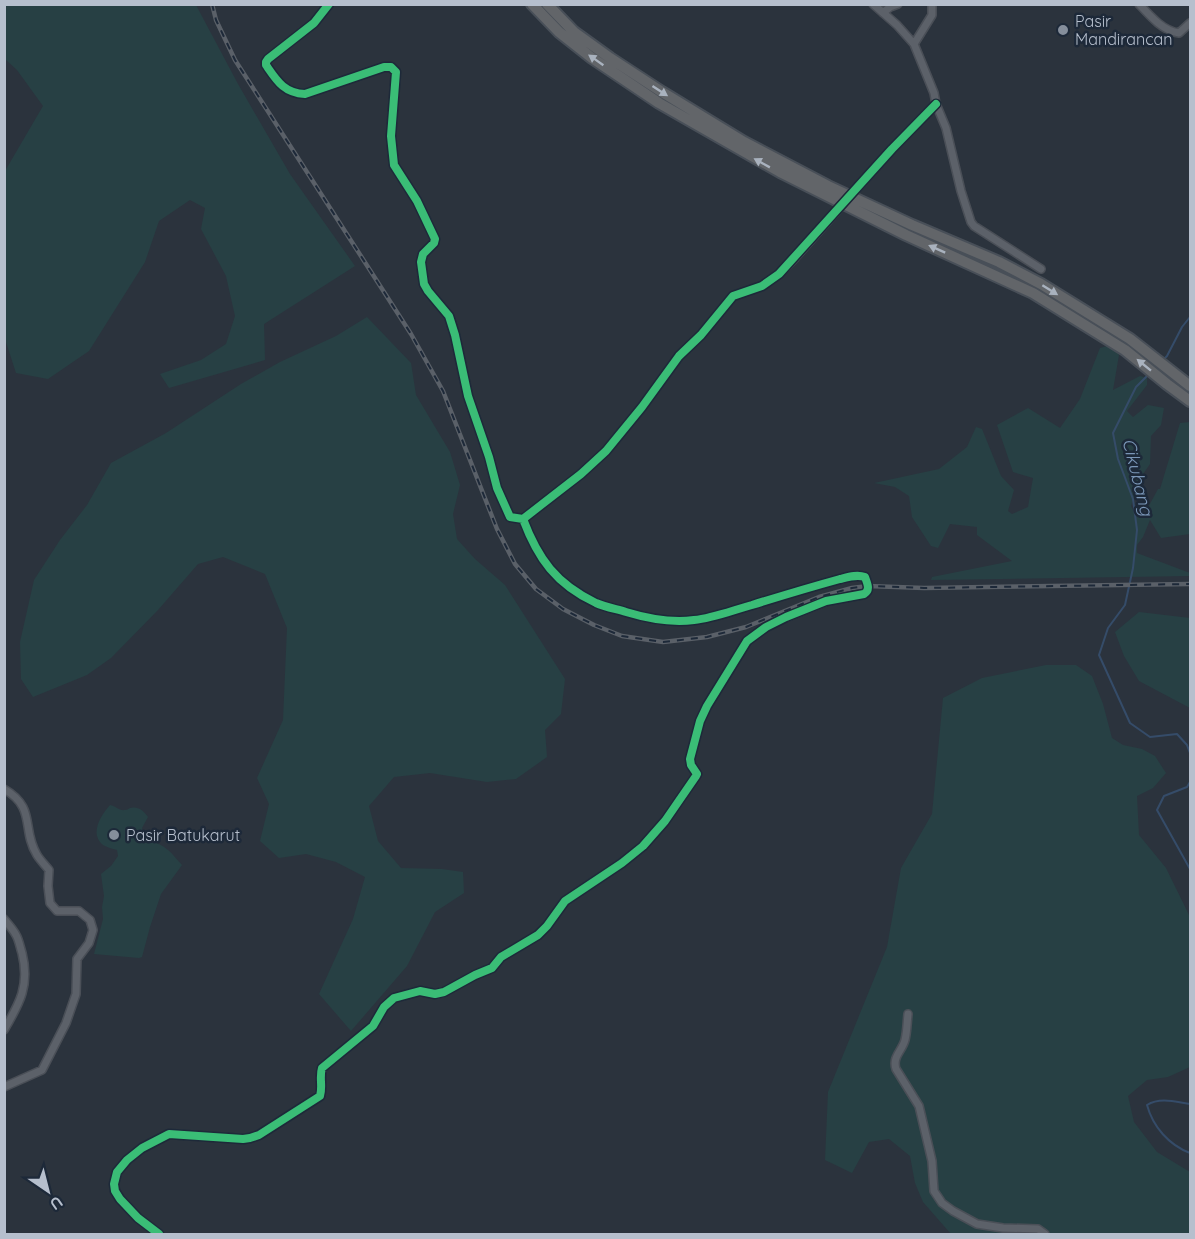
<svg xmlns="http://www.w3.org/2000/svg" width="1195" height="1239" font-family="Quicksand,sans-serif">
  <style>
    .green { fill: #274044 }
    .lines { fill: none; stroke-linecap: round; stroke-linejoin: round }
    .stream { stroke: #354c69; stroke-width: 2 }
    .minor-casing { stroke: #4a4f57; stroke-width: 10 }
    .highway-casing { stroke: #484f58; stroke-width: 14 }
    .minor { stroke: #5c6169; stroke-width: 7 }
    .highway { stroke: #626569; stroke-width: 10 }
    .rail-casing { stroke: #5a6068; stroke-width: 4.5 }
    .rail { stroke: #1d2939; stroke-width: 2; stroke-dasharray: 7; stroke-linecap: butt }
    .minor-bridge-casing { stroke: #4a4f57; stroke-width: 10; stroke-linecap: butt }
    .minor-bridge { stroke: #5c6169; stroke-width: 7 }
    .cycleway-casing { stroke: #1d2939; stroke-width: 11 }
    .cycleway { stroke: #3abd76; stroke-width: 8 }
    .oneway { fill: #a9b2be }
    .poi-dot { fill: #858e9b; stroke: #1d2939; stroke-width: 2 }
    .labels { text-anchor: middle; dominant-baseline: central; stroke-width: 5; stroke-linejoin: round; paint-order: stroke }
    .poi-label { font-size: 16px; fill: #b6bfcd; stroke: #1d2939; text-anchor: start }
    .water-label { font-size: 18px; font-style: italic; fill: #7a96b7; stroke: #1d2939 }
  </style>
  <rect width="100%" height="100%" fill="#2b333d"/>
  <path class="green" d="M50 4 51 6 196 5 238 84 290 174 355 266 264 324 265 360 169 388 160 374 201 360 226 344 235 316 226 276 201 229 205 208 190 200 159 221 145 262 89 351 48 379 16 373 5 339V171L43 106 17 70 5 59V5Z
    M367 317 411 363 416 395 450 452 460 485 453 514 457 539 475 559 505 585 565 679 561 714 545 730 547 757 516 779 487 782 430 773 394 777 369 806 378 841 401 868 442 869 463 872 464 893 435 912 407 966 351 1031 319 994 353 919 365 877 336 862 306 854 279 858 260 841 269 804 257 778 283 720 287 628 265 574 223 557 198 564 158 610 111 658 87 675 33 697 21 679 20 642 34 580 60 540 87 505 111 463 166 433 241 384 280 362 336 336Z
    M1111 345 1119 355 1113 390 1140 376 1147 378V385L1127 411 1133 417 1148 405 1164 408 1161 425 1151 436 1150 464 1139 480 1131 506 1135 514 1145 513 1158 489H1160L1180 423 1190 422V534L1161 538 1150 520 1143 537 1137 545V553L1190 573V576L931 580 932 577 1012 561 977 535V527L950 524 938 548 931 546 912 517 909 496 895 487 874 483 939 469 967 447 976 427 982 429 1001 476 1014 490 1008 511 1012 514 1028 507 1033 478 1013 472 997 425 1028 408 1060 428 1080 399 1100 348Z
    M1139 612 1190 618V708L1139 681 1124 656 1115 632Z
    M1046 665H1076L1092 676 1103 704 1112 738 1123 745 1142 749 1155 756 1166 773 1153 788 1137 796 1139 835 1166 868 1190 917V1067L1168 1077 1147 1080 1128 1096 1134 1122 1157 1152 1190 1172V1234H951L923 1202 915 1183 910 1156 889 1139 869 1142 852 1173 825 1160 828 1092 887 947 901 868 932 814 943 698 982 678Z
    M110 805C116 806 119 811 125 810 127 810 128 809 130 808 138 806 143 810 148 817L142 828C145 842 158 841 168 850 173 854 177 860 182 865L161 894 150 927 142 957 139 958 94 954 103 919 102 907 104 896 101 874 111 866 118 856 117 850C112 849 107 847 103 845 89 834 101 815 110 805Z"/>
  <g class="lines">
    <path class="stream" d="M1163 360 1167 356 1182 327 1190 317
      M1149 374 1136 387 1113 433 1118 459 1133 499 1137 530 1133 568 1125 605 1108 628 1099 655 1130 723 1150 737 1177 734 1187 745 1190 753
      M1190 782 1187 787 1164 796 1157 810 1190 869
      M1190 1104C1176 1102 1160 1097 1147 1105 1153 1127 1169 1145 1190 1153"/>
    <defs>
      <path id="minor" d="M329 4 314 23 268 59 266 62V65C277 81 284 93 305 94L384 67H391L396 72 391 136 394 165 417 201 435 239 434 243 423 254 421 262 424 284 428 291 449 316 455 335 468 396 489 457 497 488 510 517 523 519 581 474 606 451 642 407 679 356 701 335 733 296 762 286 779 274 794 259
        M873 4 897 25 914 44 934 93 936 104 946 128 961 191 971 222 974 226 1041 269
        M1139 4C1150 16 1163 31 1179 33L1190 23
        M883 13 890 7 898 4
        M914 44 932 15V4
        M892 149 936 104
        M4 789C37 808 21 829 37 855 40 860 45 865 49 870L48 886 50 903 57 911H79L90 920 93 930 89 943 77 959 76 994 66 1023 42 1070 4 1087
        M4 919C8 924 13 929 16 935 19 940 20 947 22 953 30 985 20 1003 4 1030
        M908 1014C907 1023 907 1032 905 1040 902 1051 892 1057 896 1069L919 1106 932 1161 934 1191 942 1203 953 1211 977 1224 1003 1228 1038 1229 1045 1234
        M159 1234 138 1218 120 1199 115 1191 114 1184 117 1172 127 1160 142 1148 169 1134 243 1139 250 1138 259 1135 320 1096C323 1087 319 1077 322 1068L373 1026 384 1007 394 998 420 991 435 994 444 992 475 975 492 968 501 957 538 935 547 926 565 901 622 863 643 846 665 821 696 776 697 774 691 765 690 759 700 721 707 706 747 641 766 627 786 617 826 601 864 594C871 590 867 583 865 577 857 574 848 577 840 579 811 587 781 596 752 605 733 610 714 618 694 620 671 623 649 619 626 612 616 609 605 607 596 603 556 584 538 559 523 519"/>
      <path id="highway" d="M532 4 559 32 592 58 659 103 780 172 906 235 1033 293 1125 350 1167 384 1190 401
        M547 4 574 32 610 58 662 92 744 142 828 186 912 225 999 262 1041 284 1130 339 1190 386"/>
    </defs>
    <use href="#minor" class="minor-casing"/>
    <use href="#highway" class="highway-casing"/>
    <use href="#minor" class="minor"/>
    <use href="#highway" class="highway"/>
    <defs>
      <path id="rail" d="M212 4 216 20 235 60 411 334 443 391 497 529 515 564 536 589 563 609 594 625 622 636 663 642 707 637 746 627 819 597 852 588 868 586 924 588 1190 584"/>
    </defs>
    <use href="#rail" class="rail-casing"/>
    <use href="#rail" class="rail"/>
    <defs>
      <path id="minor-bridge" d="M794 259 892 149"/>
    </defs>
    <use href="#minor-bridge" class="minor-bridge-casing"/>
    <use href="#minor-bridge" class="minor-bridge"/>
    <defs>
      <path id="cycleway" d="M329 4 314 23 268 59 266 62V65C277 81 284 93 305 94L384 67H391L396 72 391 136 394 165 417 201 435 239 434 243 423 254 421 262 424 284 428 291 449 316 455 335 468 396 489 457 497 488 510 517 523 519 581 474 606 451 642 407 679 356 701 335 733 296 762 286 779 274 892 149 936 104
        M159 1234 138 1218 120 1199 115 1191 114 1184 117 1172 127 1160 142 1148 169 1134 243 1139 250 1138 259 1135 320 1096C323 1087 319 1077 322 1068L373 1026 384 1007 394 998 420 991 435 994 444 992 475 975 492 968 501 957 538 935 547 926 565 901 622 863 643 846 665 821 696 776 697 774 691 765 690 759 700 721 707 706 747 641 766 627 786 617 826 601 864 594C871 590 867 583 865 577 857 574 848 577 840 579 811 587 781 596 752 605 733 610 714 618 694 620 671 623 649 619 626 612 616 609 605 607 596 603 556 584 538 559 523 519"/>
    </defs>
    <use href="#cycleway" class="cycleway-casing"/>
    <use href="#cycleway" class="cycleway"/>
  </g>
  <defs><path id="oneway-solid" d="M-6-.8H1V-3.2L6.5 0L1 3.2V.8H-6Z" transform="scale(1.5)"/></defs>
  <g class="oneway">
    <use href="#oneway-solid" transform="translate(596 60) rotate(-145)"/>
    <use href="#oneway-solid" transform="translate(660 91) rotate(33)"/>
    <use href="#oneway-solid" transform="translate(762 163) rotate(-151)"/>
    <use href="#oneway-solid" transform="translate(937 249) rotate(-156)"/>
    <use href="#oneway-solid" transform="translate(1050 290) rotate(32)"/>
    <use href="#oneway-solid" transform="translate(1144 365) rotate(-141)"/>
  </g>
  <g class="poi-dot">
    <circle cx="1063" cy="30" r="6"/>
    <circle cx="114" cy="835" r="6"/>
  </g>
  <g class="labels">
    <g class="poi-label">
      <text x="1075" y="21">Pasir<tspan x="1075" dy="18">Mandirancan</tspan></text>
      <text x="126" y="835">Pasir Batukarut</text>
    </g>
    <g class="water-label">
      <text transform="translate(1138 477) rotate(76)">Cikubang</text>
    </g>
  </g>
  <rect width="1195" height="1239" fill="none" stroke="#b6bfcd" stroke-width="12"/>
  <g transform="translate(48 1191) rotate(145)" stroke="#1d2939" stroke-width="4.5" paint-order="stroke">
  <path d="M0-4.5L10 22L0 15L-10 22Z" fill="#b6bfcd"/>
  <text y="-9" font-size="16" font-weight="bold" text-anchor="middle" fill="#b6bfcd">U</text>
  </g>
</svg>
